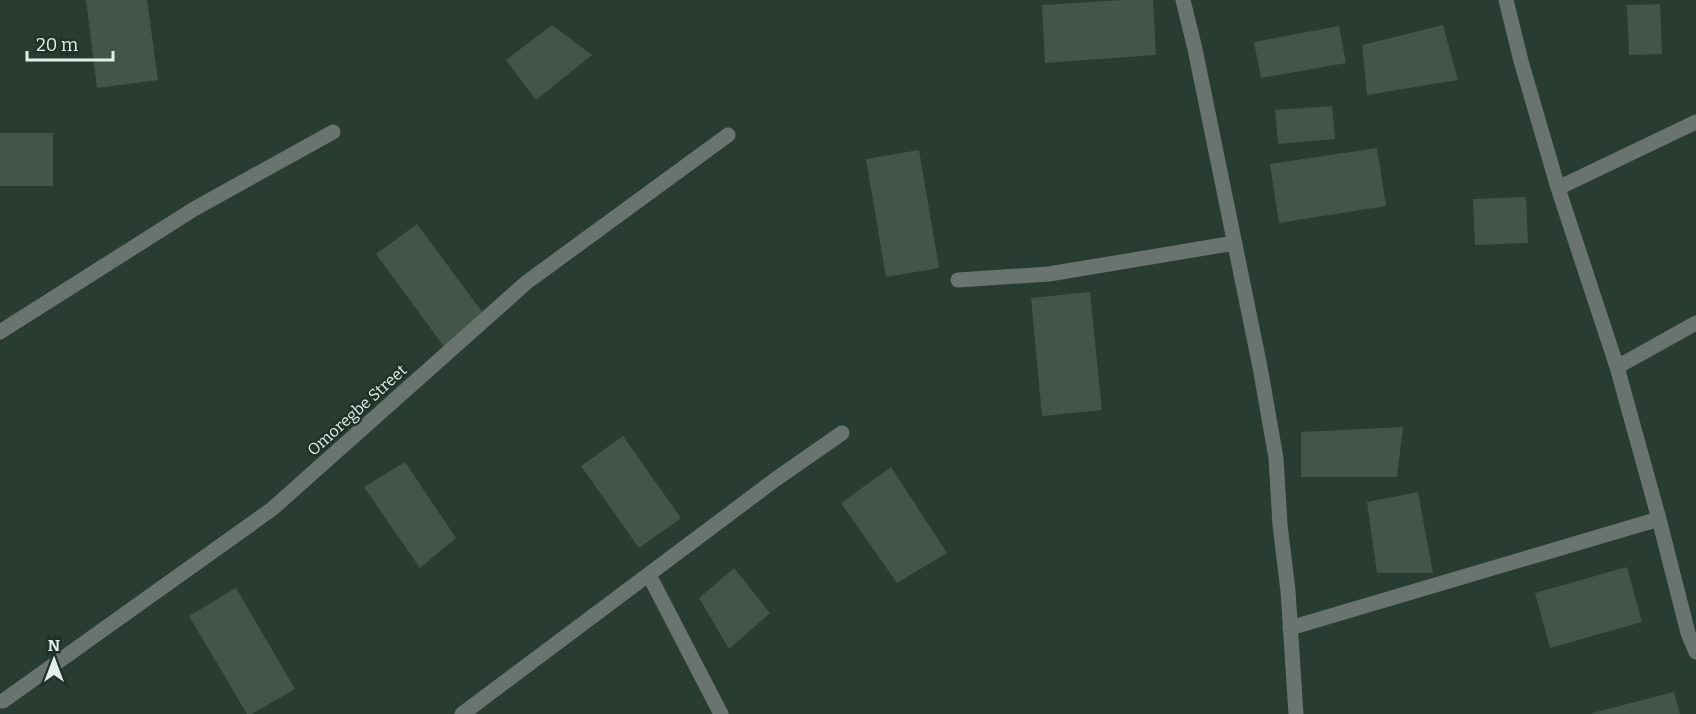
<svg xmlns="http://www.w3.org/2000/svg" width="1696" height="714" font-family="Bitter,serif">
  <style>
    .building { fill: #415549 }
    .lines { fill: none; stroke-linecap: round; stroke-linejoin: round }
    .minor { stroke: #6a746e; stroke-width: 15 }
    .labels { text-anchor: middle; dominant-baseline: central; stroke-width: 5; stroke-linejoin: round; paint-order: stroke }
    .street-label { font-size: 16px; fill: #e3efe8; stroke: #1f3227 }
  </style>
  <rect width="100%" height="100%" fill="#293c31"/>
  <path class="building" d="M86 0H147L158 80 97 88Z
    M1122 0H1153L1156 55 1045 63 1042 5Z
    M1660 4 1662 54 1629 55 1627 5Z
    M552 25 592 55 536 100 506 60Z
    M1443 25 1458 80 1367 95 1362 45Z
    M1339 26 1346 63 1261 78 1254 42Z
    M1332 106 1335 139 1278 144 1275 110Z
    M0 133H53V186H0Z
    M1377 148 1386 206 1279 223 1270 164Z
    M919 150 939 268 886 277 866 159Z
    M1526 197 1528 243 1475 245 1473 199Z
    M417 224 486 317 445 348 376 254Z
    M1090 292 1102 410 1042 416 1031 298Z
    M1403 427 1397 477H1301V432Z
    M623 436 681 518 639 548 581 466Z
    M405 462 456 538 420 568 364 487Z
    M891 467 947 553 897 583 841 503Z
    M1418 492 1433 573H1377L1367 502Z
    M1627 567 1642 622 1550 648 1535 593Z
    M734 568 770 613 729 649 699 598Z
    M236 588 295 689 252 714H247L189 616Z
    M1674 692 1680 714H1592V713Z"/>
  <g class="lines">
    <path class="minor" d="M1183 0 1195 49 1260 367 1276 458 1280 525 1288 591 1296 714
      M1506 0 1521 61 1558 188 1617 367 1659 519 1688 633 1696 652
      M1558 188 1696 122
      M958 280 1049 274 1235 243
      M0 332 194 209 333 132
      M1617 367 1696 323
      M649 575 721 714
      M1290 628 1659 519
      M3 701 272 509 527 282 728 135
      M462 714 776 479 842 433"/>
  </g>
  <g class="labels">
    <g class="street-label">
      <text transform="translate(357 410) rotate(-42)">Omoregbe Street</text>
    </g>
  </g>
  <g transform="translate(54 660)" stroke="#1f3227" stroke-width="4.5" paint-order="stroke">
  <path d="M0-4.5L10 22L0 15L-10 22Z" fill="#e3efe8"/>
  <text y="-9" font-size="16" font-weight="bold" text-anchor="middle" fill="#e3efe8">N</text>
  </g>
  <path d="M27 51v9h86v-9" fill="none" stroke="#e3efe8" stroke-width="3"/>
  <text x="36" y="51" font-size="18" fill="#e3efe8" stroke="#1f3227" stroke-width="4.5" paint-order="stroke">20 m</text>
</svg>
